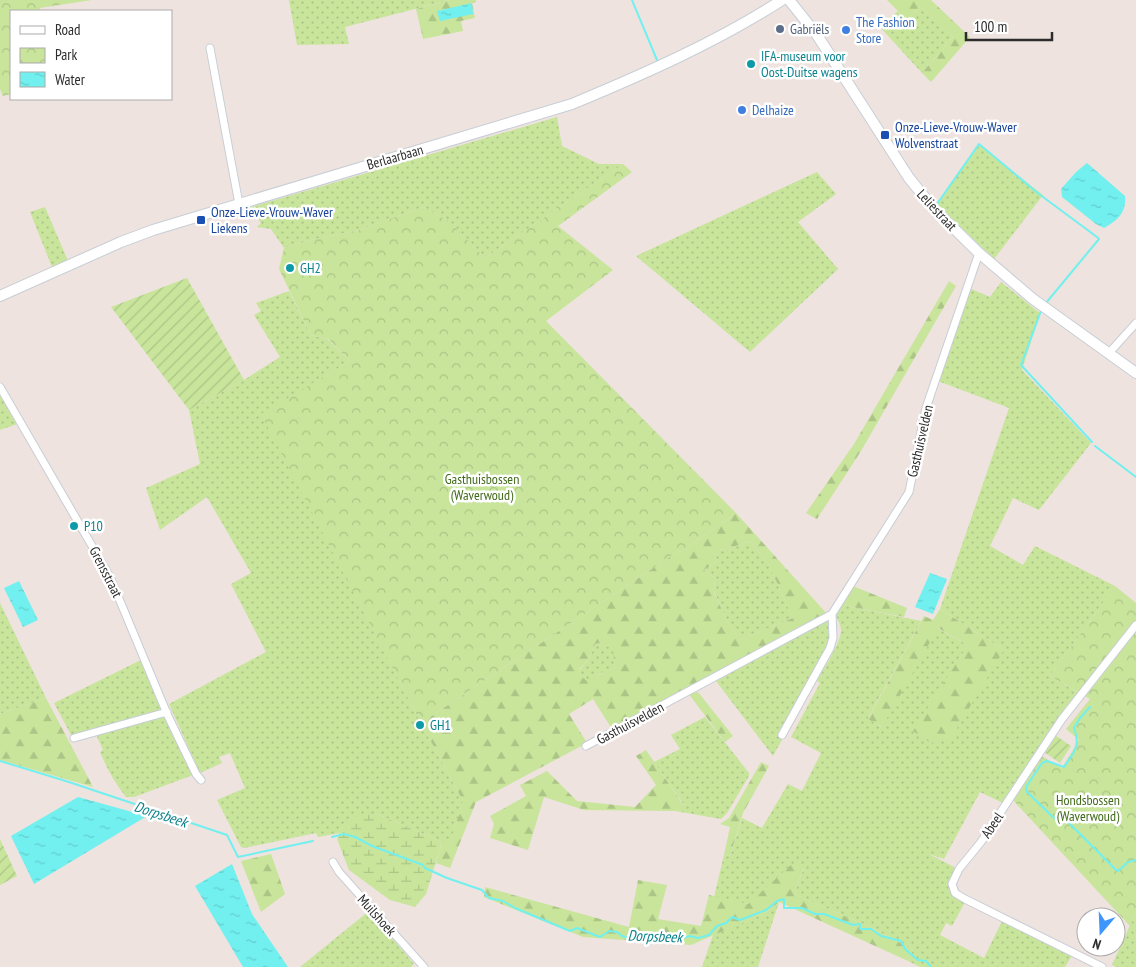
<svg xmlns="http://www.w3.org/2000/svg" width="1136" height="967" font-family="'PT Sans Narrow',sans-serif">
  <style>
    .grass { fill: url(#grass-dots) }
    .forest { fill: url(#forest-firs); fill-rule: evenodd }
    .wetland { fill: url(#wetland-marsh) }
    .park { fill: url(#park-crowns) }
    .garden { fill: url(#garden-furrows) }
    .water { fill: url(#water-ripples) }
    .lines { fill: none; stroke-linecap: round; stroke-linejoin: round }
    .stream { stroke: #71f0ef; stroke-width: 2 }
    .street-casing { stroke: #c7ced6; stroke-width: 9 }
    .secondary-casing { stroke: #c7ced6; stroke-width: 12 }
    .street { stroke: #fff; stroke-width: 7 }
    .secondary { stroke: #fff; stroke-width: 10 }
    .service-dot { fill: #5c6f8a; stroke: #fff; stroke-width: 2 }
    .shop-dot { fill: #3f7fe0; stroke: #fff; stroke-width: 2 }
    .culture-dot { fill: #0f9aa8; stroke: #fff; stroke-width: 2 }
    .transit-dot { fill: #1a4fb4; stroke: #fff; stroke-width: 2 }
    .labels { text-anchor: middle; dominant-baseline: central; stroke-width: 5; stroke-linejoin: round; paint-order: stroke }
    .shop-label { font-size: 14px; fill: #366cbe; stroke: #fff; text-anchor: start }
    .service-label { font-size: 14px; fill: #4e5e75; stroke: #fff; text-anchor: start }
    .culture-label { font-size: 14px; fill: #0d838f; stroke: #fff; text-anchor: start }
    .transit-label { font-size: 14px; fill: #164399; stroke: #fff; text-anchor: start }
    .street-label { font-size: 14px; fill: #2c2c2c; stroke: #fff }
    .park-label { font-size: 14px; fill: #416b1a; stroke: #fff }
    .water-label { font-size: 15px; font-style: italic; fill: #0d828b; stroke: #fff }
  </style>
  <defs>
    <pattern id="grass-dots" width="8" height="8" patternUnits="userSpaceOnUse" patternTransform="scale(1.25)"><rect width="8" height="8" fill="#c8e59b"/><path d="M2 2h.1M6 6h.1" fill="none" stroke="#acc586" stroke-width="1.8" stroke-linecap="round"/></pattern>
    <pattern id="forest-firs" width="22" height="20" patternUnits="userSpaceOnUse" patternTransform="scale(1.25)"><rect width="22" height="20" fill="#c8e59b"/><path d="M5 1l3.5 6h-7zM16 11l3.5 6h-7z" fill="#acc586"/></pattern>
    <pattern id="wetland-marsh" width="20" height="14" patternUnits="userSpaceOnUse" patternTransform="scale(1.25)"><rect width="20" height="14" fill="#c8e59b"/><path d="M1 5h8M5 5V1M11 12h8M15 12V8" fill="none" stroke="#acc586"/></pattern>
    <pattern id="park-crowns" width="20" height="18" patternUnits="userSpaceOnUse" patternTransform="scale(1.25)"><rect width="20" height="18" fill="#c8e59b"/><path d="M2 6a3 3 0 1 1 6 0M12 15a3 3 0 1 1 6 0" fill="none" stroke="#acc586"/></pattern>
    <pattern id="garden-furrows" width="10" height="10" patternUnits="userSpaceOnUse" patternTransform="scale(1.25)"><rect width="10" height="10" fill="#c8e59b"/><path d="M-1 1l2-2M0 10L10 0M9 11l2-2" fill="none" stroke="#acc586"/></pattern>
    <pattern id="water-ripples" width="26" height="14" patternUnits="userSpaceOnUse" patternTransform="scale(1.25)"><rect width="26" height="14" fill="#71f0ef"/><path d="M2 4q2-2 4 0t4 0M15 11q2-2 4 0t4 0" fill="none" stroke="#62cecd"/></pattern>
  </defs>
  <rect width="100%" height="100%" fill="#eee3df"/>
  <path class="grass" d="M289 0H450L345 27 349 44 297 45Z
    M920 7 953 37 922 73 879 26 898 11 907 20Z
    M557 117 562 146 599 164H623L485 258 450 222 423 207 360 230 315 239 284 248 271 229 257 227 261 223 254 212 249 213 245 209Z
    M979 145 1043 195 994 259 937 204Z
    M817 172 836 194 798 222 838 269 750 352 636 256Z
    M45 207 68 261 52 267 30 212Z
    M1001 282 1040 313 1022 370 1091 443 1039 510 1013 498 990 546 1023 565 1035 546 1115 586 1050 676 1079 693 1003 803 980 792 944 859 929 854 956 868C946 887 945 892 965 902L952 926 946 923 940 935 984 958 1003 919 1073 954 1065 967H920L908 961 913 950 877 930 794 894 804 868 748 904 714 897 724 855 730 856 742 818 762 828 788 784 802 791 821 753 791 737 820 683 817 681C824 668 840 644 841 631 841 625 838 620 836 616L842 605 921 621 868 718 881 727 937 628 968 645 914 731 931 743 1004 650 940 609 1009 408 938 381 969 288 990 297Z
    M289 291 311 335 327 339 350 361 262 414 421 723 463 801 450 844 442 842 377 814 344 824 340 833 318 837 316 833 244 848 241 847 217 800 245 788 230 753 219 757 222 763 200 773 169 704 266 652 231 584 251 573 207 497 160 530 146 488 200 464 189 410 244 380 280 357 254 315 261 311 256 303Z
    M0 389 20 423 0 430Z
    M750 541 768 563 793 618 740 640 725 617 714 591 715 578 704 570 717 561 713 550C726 551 737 545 750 541Z
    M0 603 46 698 0 714Z
    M830 619 835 633 810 689 773 756 716 681Z
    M600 643 614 649 615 668 601 673 593 680H586L581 676 579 670C588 662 591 655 595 644Z
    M143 659 163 711 71 735 54 703Z
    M166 715 193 775 134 797H126C115 783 107 769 100 752L103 750 96 734Z
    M705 717 749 773V776L727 813 721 819 675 811 684 805 654 762 680 749 671 735Z
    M779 902 758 967H702L713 935 765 913Z
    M369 911 414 964 411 967H300Z
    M1136 912V967H1116L1112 965Z"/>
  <path class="forest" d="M450 0H476V2L472 3 475 18 461 21 463 31 423 39 416 9Z
    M887 0H931L970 37 931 82 922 73 953 37 920 7 907 20Z
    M949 281 956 286 861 451 817 519 806 513 854 444Z
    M736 513 827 614 612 729 593 699 569 714 587 743 476 802 450 868 436 863 442 842 450 843 463 801 421 723 677 552 682 551ZM750 541 768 563 793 618 740 640 725 617 714 592 715 578 704 570 717 561 713 550C726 551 737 545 750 541ZM600 643 613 649 615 668C603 668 598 680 586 680L581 676 579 669C588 662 591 655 595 644Z
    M853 586 907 608 904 617 842 605Z
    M940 609 1004 650 951 738 931 743 913 731 968 645 938 628 882 727 868 719 924 616 933 620Z
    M698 692 733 736 725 742 688 693Z
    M46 698 93 787 0 760V714Z
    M646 750 684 806 675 811 584 810 544 797 528 850 490 838 494 824 490 816 526 796 520 785 547 771 577 801 635 807 656 785 636 756Z
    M761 762 769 766 743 813 730 856 724 855 730 827 720 824 729 818Z
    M271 854 285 894 261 912 241 861Z
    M792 864 804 867 794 894 877 930 913 950 908 961 779 902 765 913 691 945 583 937 484 897 485 887 629 927 638 880 667 885 658 919 701 926 709 895 748 904Z"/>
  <path class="wetland" d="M377 814 442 842 426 894 415 907 390 900 349 870 337 839 344 824 360 815Z"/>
  <path class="park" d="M0 0H92L40 8 41 11H11V94L3 96 0 89Z
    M623 164 632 172 558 226 613 270 546 321 736 513 682 551 677 552 421 723 261 414 350 361 328 339 311 335 279 269 284 248 315 239 360 230 423 207 450 222 485 258Z
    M1115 586 1136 603V912L1130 926 1011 798 1041 756 1062 768 1079 740 1066 729 1090 699 1050 676Z"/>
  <path class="garden" d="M187 278 244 380 189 410 111 307Z
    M1055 735 1071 746 1060 763 1044 752Z
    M0 839 17 876 0 885Z"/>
  <path class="water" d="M472 3 473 14 440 21 437 11Z
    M1087 163 1125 196C1127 212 1117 221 1104 228L1096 224 1062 197 1061 189 1076 172Z
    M930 573 947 579 933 614 915 607Z
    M19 581 38 620 23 627 4 588Z
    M78 797 147 816 34 884 11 836Z
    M232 864 252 914 288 967H243L195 886Z"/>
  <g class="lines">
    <path class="stream" d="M632 0 657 60
      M937 204 979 144 1039 194 1097 237 1099 239 1046 303
      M1041 311 1021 365 1092 442
      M1095 446 1136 477
      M1090 707 1080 718 1074 728C1081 746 1074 752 1064 767L1047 761 1042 763 1026 787 1027 792 1054 818 1068 822 1115 869 1118 871 1128 862 1136 860
      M0 761 69 782 227 835 238 857 313 841
      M332 837 344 834 355 837 372 846 423 865 425 868 447 878 482 890 489 898 503 901 515 908 570 931 577 928 600 937 609 931 617 932 622 936 628 938 639 934 662 937 683 938 690 936 698 938 709 935 717 926 726 923 732 917 740 920 766 910 777 901 784 899V908H802L815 914H824L853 925 860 924V929H871L881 936 901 941 905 949 918 960 926 961 931 967"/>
    <defs>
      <path id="street" d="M210 48 239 204
        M1109 353 1136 323
        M0 387 110 577 168 716 196 774 201 780
        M782 735 830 648 833 638 832 614
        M74 738 167 712
        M586 746 832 614 909 492 926 408 979 253
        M333 862 339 872 424 967
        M1102 967 965 899 955 893 952 884 959 869 981 842 1062 719 1136 625"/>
      <path id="secondary" d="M789 0 817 35 909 178 935 210 979 253 1033 299 1136 373
        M0 296 121 242 153 230 572 104C644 74 717 42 782 0"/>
    </defs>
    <use href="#street" class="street-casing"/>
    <use href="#secondary" class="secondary-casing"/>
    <use href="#street" class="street"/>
    <use href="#secondary" class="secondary"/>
  </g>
  <circle class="service-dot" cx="780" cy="29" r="5"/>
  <g class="shop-dot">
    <circle cx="846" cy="30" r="5"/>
    <circle cx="742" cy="110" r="5"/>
  </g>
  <g class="culture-dot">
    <circle cx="751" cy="64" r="5"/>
    <circle cx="290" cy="268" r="5"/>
    <circle cx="74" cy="526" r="5"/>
    <circle cx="420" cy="725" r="5"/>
  </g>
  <g class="transit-dot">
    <rect x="880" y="130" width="10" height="10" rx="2.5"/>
    <rect x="196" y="215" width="10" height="10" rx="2.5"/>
  </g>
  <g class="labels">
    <g class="shop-label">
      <text x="856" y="22">The Fashion<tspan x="856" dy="16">Store</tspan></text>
      <text x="752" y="110">Delhaize</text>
    </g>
    <g class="service-label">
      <text x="790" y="29">Gabriëls</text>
    </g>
    <g class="culture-label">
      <text x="761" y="56">IFA-museum voor<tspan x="761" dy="16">Oost-Duitse wagens</tspan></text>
      <text x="300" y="268">GH2</text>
      <text x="84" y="526">P10</text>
      <text x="430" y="725">GH1</text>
    </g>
    <g class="transit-label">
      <text x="895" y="127">Onze-Lieve-Vrouw-Waver<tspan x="895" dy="16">Wolvenstraat</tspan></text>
      <text x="211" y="212">Onze-Lieve-Vrouw-Waver<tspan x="211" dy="16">Liekens</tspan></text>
    </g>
    <g class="street-label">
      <text transform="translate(395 157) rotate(-16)">Berlaarbaan</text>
      <text transform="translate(937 210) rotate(47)">Leliestraat</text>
      <text transform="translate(920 441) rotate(-77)">Gasthuisvelden</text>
      <text transform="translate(106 572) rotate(63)">Grensstraat</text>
      <text transform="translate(630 723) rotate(-28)">Gasthuisvelden</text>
      <text transform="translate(992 825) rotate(-56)">Abeel</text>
      <text transform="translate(377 915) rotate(48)">Muilshoek</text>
    </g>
    <g class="park-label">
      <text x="482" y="479">Gasthuisbossen<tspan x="482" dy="16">(Waverwoud)</tspan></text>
      <text x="1088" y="800">Hondsbossen<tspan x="1088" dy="16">(Waverwoud)</tspan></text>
    </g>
    <g class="water-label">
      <text transform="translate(161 814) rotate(18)">Dorpsbeek</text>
      <text transform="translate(655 936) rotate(2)">Dorpsbeek</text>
    </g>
  </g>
  <rect x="10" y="10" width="162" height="90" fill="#ffffff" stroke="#ababab"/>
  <rect x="20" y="26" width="25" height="8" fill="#ffffff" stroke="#ababab"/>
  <text x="55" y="35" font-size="15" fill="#2c2c2c">Road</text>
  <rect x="20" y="48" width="25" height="15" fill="url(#park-crowns)" stroke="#ababab"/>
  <text x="55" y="60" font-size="15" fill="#2c2c2c">Park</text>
  <rect x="20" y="72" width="25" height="15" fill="url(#water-ripples)" stroke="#ababab"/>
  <text x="55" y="85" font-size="15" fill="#2c2c2c">Water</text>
  <g transform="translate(1101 932) rotate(199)"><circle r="24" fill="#ffffff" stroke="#ababab"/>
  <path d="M0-4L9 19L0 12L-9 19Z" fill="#3d96fc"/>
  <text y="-8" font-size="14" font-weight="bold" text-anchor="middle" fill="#2c2c2c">N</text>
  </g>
  <path d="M966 32v8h86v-8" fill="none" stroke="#2c2c2c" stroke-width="2.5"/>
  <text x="974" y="32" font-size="15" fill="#2c2c2c" stroke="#ffffff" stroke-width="4" paint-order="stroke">100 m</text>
</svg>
